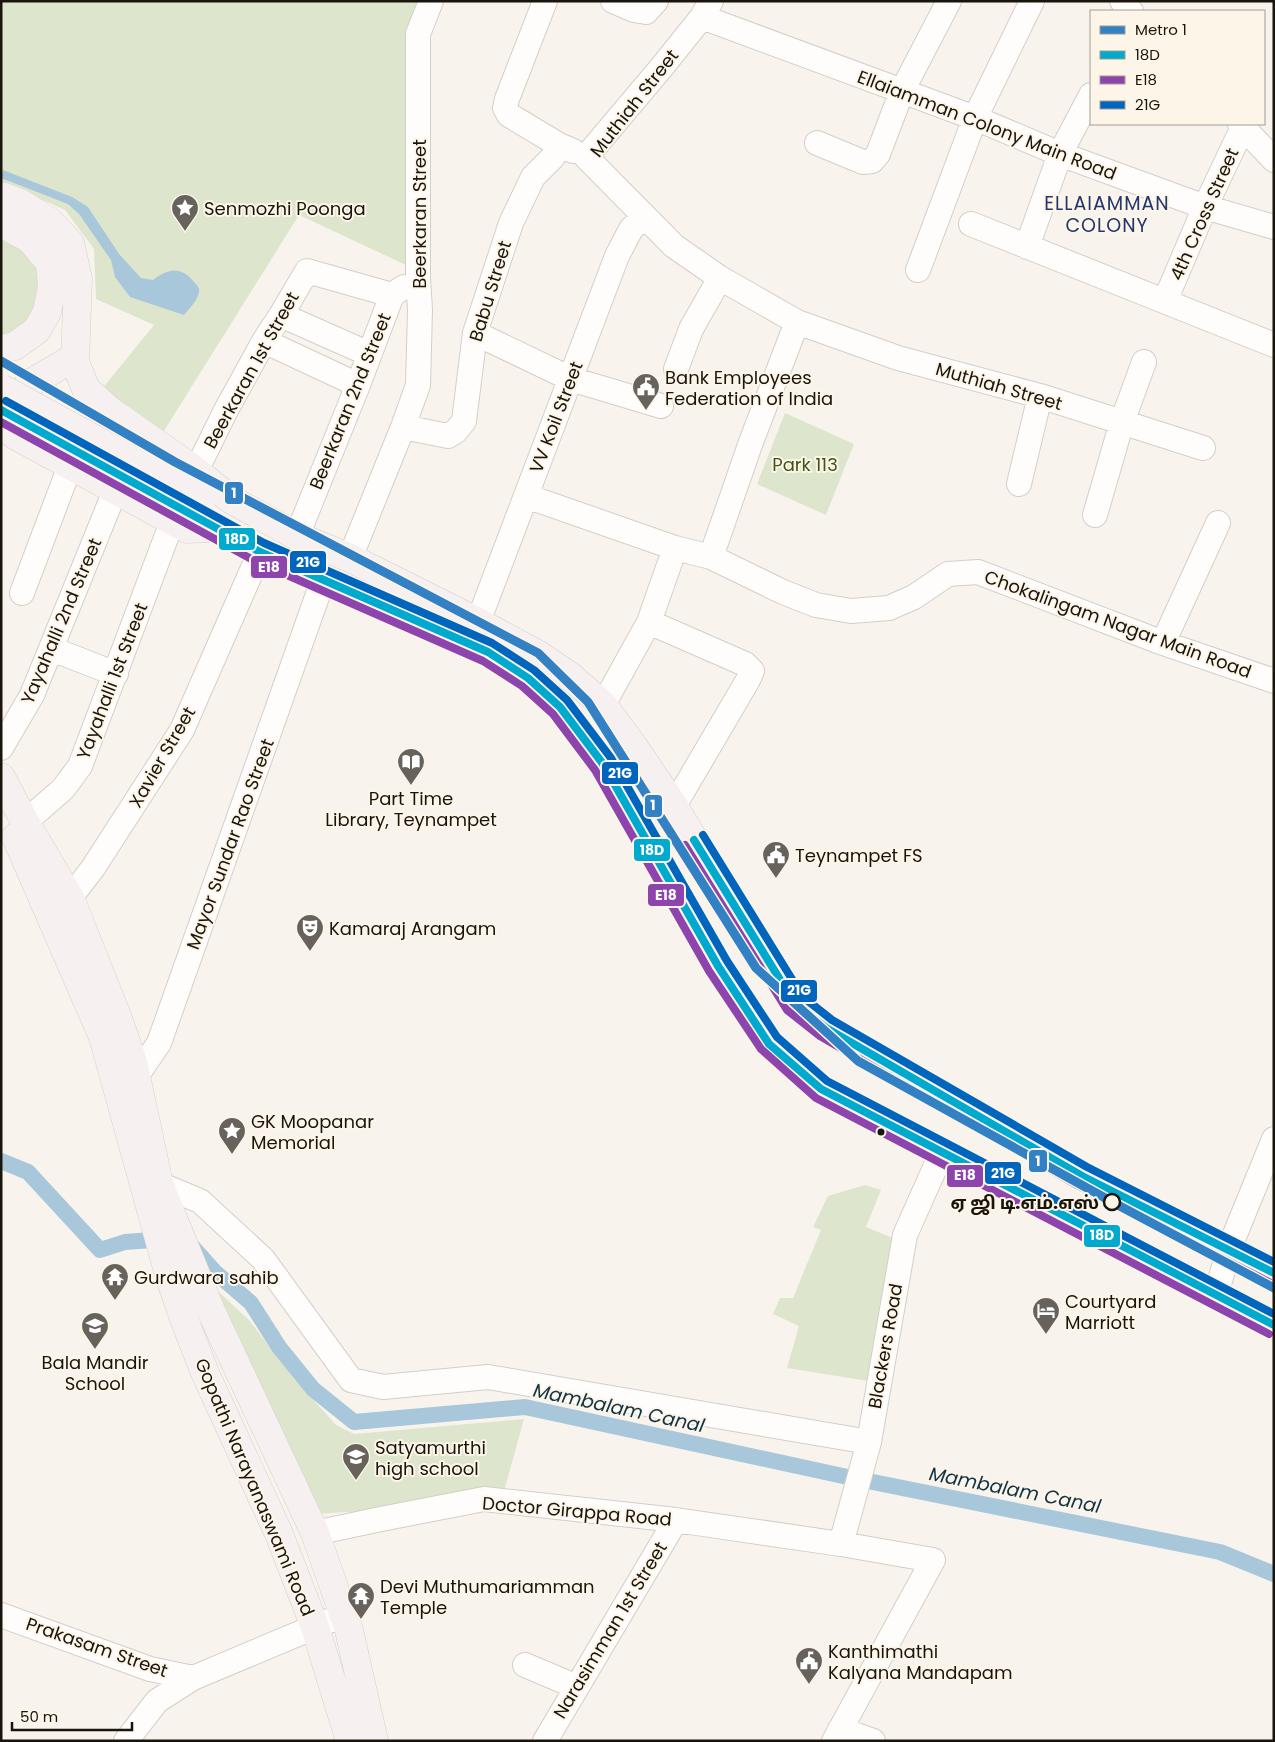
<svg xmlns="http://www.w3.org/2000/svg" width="1275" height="1742" font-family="Poppins,'Noto Sans Tamil',sans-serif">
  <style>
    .green { fill: #dde6cc }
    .water { fill: #a9c7da }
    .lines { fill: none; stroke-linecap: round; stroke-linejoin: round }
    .canal { stroke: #a9c7da; stroke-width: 16 }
    .minor-casing { stroke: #d3cfc8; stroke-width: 26 }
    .major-casing { stroke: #d3d1cd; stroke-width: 29 }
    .minor { stroke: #fefdfc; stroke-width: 24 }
    .major { stroke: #f6f1f0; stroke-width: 28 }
    .major-bridge-casing { stroke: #d3d1cd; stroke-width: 29; stroke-linecap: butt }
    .major-bridge { stroke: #f6f1f0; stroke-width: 28 }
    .bus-1-casing { stroke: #fdf5e8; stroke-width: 11 }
    .bus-2-casing { stroke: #fdf5e8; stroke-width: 11 }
    .bus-3-casing { stroke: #fdf5e8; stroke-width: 11 }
    .bus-1 { stroke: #00a9ce; stroke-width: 8 }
    .bus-2 { stroke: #8e44ad; stroke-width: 8 }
    .bus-3 { stroke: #0065bd; stroke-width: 8 }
    .metro-1-casing { stroke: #fdf5e8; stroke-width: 12 }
    .metro-1 { stroke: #3281c4; stroke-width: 9 }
    .bus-dot { fill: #19140c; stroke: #fdf5e8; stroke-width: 2 }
    .stop-dot { fill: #fdf5e8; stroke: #19140c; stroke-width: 2.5 }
    .labels { text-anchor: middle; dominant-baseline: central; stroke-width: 4; stroke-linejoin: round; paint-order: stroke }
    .street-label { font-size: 18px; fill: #19140c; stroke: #fdf5e8 }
    .poi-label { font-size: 18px; fill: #19140c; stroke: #fdf5e8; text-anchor: start }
    .park-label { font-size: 18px; fill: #3d5615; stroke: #fdf5e8 }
    .stop-label { font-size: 18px; font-weight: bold; fill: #19140c; stroke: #fdf5e8; text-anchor: end }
    .neighbourhood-label { font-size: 19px; letter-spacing: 1px; fill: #23376f; stroke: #fdf5e8 }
    .water-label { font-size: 19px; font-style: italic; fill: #0e3449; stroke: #fdf5e8 }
    .line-badge { stroke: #fdf5e8; stroke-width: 2 }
    .badge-label { font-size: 14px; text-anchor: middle; font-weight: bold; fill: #fff }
  </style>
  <rect width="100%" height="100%" fill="#f8f4ed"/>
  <path class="green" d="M1 1H421L408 266 299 215 162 434 101 390 154 325 96 299 94 249 65 210 1 181Z
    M1 239 23 247 37 265 40 292 34 314 17 332 1 334Z
    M785 413 854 444 826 515 757 484Z
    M865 1185 881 1190 866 1227 900 1241 874 1382 787 1368 799 1326 773 1314 780 1298H793L821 1230 813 1227 828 1196Z
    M203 1277 249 1320 295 1379 336 1425 354 1434 524 1419 505 1488 486 1489 365 1511 313 1514Z"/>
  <path class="water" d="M3 170 72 197 88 207 119 254 141 278 153 280C169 268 181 266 194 282 197 285 200 288 199 292 198 300 189 309 184 315L130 297 115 277 111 260 79 214 68 204 1 178Z"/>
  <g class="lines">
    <path class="canal" d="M1 1161 28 1172 100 1250 125 1242 166 1239
      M190 1244 215 1272 251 1303 279 1347 313 1389 354 1422 525 1407 843 1476 1220 1552 1274 1574"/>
    <defs>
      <path id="minor" d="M545 1 507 99 505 108 509 115 559 145 573 151
        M613 1 634 10 646 12 656 1
        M711 1 702 17 661 68 586 157 674 246 720 278 797 322 898 358 1040 396 1203 448
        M1122 1 1131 11
        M702 17 975 118 1060 154 1205 207 1274 227
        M1240 124 1274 160
        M817 143 863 162 872 161 878 154 902 91 949 1
        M971 224 1274 345
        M1027 247 1060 154 1091 95
        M918 270 975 118 1032 1
        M1165 301 1205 207 1243 127
        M281 315 369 354
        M475 333 571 379 661 406
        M264 341 358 385
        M676 369 691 329 720 278
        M403 427 418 385 420 310 418 278V34L431 1
        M196 471 225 412 264 341 281 315 307 271 392 295
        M1019 484 1040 396
        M526 496 675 548 711 557 783 592 816 605 851 611 889 608 914 597 948 574 978 572 1163 643 1274 681
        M1095 515 1122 422 1144 362
        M297 536 358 385 392 295 404 287
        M711 557 751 442 797 322
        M350 558 403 427 448 436 456 431 464 421 475 333 511 223 533 177 553 157 559 145
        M22 593 70 466
        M478 622 617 256 631 229 644 217
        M649 622 745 664 752 671 748 680 674 806
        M1163 643 1218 523
        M52 649 116 674
        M603 705 649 622 675 548
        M1 748 32 695 115 491
        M25 822 63 789 80 766 172 522
        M70 898 93 868 182 730 260 552
        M129 1087 159 1043 323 580
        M159 1184 200 1201 263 1259 351 1380 383 1387 488 1377 869 1442
        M1216 1295 1229 1249 1274 1139
        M315 1533 381 1519 484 1499 676 1520 841 1544 933 1560 834 1741
        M841 1544 869 1442 905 1235 942 1152
        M1 1615 150 1669 193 1678
        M525 1665 577 1687
        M840 1729 873 1741
        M126 1741 157 1701 193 1678 343 1615
        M545 1741 676 1520"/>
      <path id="major" d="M1 196 20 203 49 221 70 243 78 279 75 362 86 389 109 410 196 471 230 499 297 536 350 558 478 622 539 655 570 676 603 705 634 747 674 806 720 884 763 950 795 1004 826 1028 855 1046 1082 1176 1274 1273
        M1 223 30 239 50 263 52 287 47 312 37 330 15 346 1 349
        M1 413 29 384 75 357
        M1 426 18 437 187 529 209 528
        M190 513 260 552 488 652 528 678 560 707 603 764 718 966 769 1044 821 1089 1274 1325
        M1 777 25 822 70 898 117 1016 133 1062 159 1184 211 1311 315 1533 349 1630 374 1741
        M16 837 103 1037 169 1275 184 1319 205 1373 279 1534 315 1627 350 1741"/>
    </defs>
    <use href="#minor" class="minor-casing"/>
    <use href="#major" class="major-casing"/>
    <use href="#minor" class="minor"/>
    <use href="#major" class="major"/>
    <defs>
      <path id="major-bridge" d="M1 388 202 498
        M1 410 156 495"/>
    </defs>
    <use href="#major-bridge" class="major-bridge-casing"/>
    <use href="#major-bridge" class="major-bridge"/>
    <defs>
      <path id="bus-1" d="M1 410 260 552 488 652 528 678 560 707 603 764 718 966 769 1044 821 1089 1274 1325
        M694 840 795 1004 826 1028 1082 1176 1274 1273"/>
      <path id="bus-2" d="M1 422 255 561 483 661 522 686 553 714 595 770 709 971 761 1049 816 1098 1269 1334
        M685 845 787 1010 820 1036 1077 1185 1269 1282"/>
      <path id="bus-3" d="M6 401 264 543 492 643 534 670 567 700 611 758 727 961 777 1037 827 1081 1274 1314
        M703 835 803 997 832 1020 1087 1167 1274 1262"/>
    </defs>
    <use href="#bus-1" class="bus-1-casing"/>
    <use href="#bus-2" class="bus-2-casing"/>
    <use href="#bus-3" class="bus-3-casing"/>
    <use href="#bus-1" class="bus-1"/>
    <use href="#bus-2" class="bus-2"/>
    <use href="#bus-3" class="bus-3"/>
    <defs>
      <path id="metro-1" d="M1 361 175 462 538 653 588 702 756 968 858 1061 1116 1204 1274 1288"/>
    </defs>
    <use href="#metro-1" class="metro-1-casing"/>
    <use href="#metro-1" class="metro-1"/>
  </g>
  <defs>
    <symbol id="sight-pin" viewBox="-11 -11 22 30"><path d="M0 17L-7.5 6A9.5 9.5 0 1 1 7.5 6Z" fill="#67625b" stroke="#fdf5e8"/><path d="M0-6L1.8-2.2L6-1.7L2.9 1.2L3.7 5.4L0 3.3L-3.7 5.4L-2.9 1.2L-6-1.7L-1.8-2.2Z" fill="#fff"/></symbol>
    <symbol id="civic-pin" viewBox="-11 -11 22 30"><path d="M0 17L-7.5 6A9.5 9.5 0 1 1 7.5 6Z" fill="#67625b" stroke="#fdf5e8"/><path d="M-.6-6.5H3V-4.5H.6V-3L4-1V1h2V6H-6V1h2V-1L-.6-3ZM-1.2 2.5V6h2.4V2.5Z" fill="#fff"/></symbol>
    <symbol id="library-pin" viewBox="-11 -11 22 30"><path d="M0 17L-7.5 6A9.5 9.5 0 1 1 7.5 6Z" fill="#67625b" stroke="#fdf5e8"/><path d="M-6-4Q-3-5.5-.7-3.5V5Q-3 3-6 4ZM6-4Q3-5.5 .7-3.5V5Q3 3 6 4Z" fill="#fff"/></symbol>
    <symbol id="theatre-pin" viewBox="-11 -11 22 30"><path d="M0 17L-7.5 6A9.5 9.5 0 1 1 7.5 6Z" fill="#67625b" stroke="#fdf5e8"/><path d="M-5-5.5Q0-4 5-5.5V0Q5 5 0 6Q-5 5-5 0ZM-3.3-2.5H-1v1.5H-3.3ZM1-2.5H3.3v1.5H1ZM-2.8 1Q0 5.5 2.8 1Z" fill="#fff"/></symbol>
    <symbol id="temple-pin" viewBox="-11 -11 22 30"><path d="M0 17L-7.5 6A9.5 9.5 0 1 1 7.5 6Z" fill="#67625b" stroke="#fdf5e8"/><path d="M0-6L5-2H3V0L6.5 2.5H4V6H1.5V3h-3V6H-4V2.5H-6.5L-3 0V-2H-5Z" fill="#fff"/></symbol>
    <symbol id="hotel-pin" viewBox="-11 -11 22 30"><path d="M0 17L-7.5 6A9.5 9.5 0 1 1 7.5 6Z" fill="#67625b" stroke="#fdf5e8"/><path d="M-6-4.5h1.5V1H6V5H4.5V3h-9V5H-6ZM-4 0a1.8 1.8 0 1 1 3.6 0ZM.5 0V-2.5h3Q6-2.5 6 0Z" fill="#fff"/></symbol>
    <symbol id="school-pin" viewBox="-11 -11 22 30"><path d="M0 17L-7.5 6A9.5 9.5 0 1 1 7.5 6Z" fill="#67625b" stroke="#fdf5e8"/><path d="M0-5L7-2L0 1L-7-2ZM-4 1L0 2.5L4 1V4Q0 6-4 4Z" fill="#fff"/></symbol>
  </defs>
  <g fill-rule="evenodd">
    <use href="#sight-pin" x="169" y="192" width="32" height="43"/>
    <use href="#civic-pin" x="630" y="371" width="32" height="43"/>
    <use href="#library-pin" x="395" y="746" width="32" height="43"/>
    <use href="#civic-pin" x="760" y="839" width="32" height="43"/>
    <use href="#theatre-pin" x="294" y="912" width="32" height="43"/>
    <use href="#sight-pin" x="216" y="1115" width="32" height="43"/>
    <use href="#temple-pin" x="99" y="1261" width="32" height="43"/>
    <use href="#hotel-pin" x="1030" y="1295" width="32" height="43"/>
    <use href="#school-pin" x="79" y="1310" width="32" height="43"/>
    <use href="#school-pin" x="340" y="1441" width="32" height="43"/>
    <use href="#temple-pin" x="345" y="1580" width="32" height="43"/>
    <use href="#civic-pin" x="793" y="1645" width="32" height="43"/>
  </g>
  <circle class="bus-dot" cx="881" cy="1132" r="4.5"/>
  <circle class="stop-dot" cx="1112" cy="1202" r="8"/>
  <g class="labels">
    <g class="street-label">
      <text transform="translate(634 103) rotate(-52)">Muthiah Street</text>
      <text transform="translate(987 125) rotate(21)">Ellaiamman Colony Main Road</text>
      <text transform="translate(419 214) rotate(-90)">Beerkaran Street</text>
      <text transform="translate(1204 214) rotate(-66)">4th Cross Street</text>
      <text transform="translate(490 291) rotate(-73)">Babu Street</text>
      <text transform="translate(251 370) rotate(-61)">Beerkaran 1st Street</text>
      <text transform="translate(999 386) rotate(16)">Muthiah Street</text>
      <text transform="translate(350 401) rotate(-68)">Beerkaran 2nd Street</text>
      <text transform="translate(556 417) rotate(-69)">VV Koil Street</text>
      <text transform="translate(61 621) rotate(-67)">Yayahalli 2nd Street</text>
      <text transform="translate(1118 624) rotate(20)">Chokalingam Nagar Main Road</text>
      <text transform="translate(112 681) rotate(-69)">Yayahalli 1st Street</text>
      <text transform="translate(162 757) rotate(-60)">Xavier Street</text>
      <text transform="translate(230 844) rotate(-70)">Mayor Sundar Rao Street</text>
      <text transform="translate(885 1346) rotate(-80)">Blackers Road</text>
      <text transform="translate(255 1487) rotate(67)">Gopathi Narayanaswami Road</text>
      <text transform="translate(577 1511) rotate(5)">Doctor Girappa Road</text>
      <text transform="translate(610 1630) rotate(-59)">Narasimman 1st Street</text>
      <text transform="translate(97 1647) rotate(19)">Prakasam Street</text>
    </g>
    <g class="poi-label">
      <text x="204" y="208">Senmozhi Poonga</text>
      <text x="665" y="377">Bank Employees<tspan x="665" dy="21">Federation of India</tspan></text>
      <text x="411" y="798" text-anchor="middle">Part Time<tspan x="411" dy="21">Library, Teynampet</tspan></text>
      <text x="795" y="855">Teynampet FS</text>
      <text x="329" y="928">Kamaraj Arangam</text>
      <text x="251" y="1121">GK Moopanar<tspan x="251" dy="21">Memorial</tspan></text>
      <text x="134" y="1277">Gurdwara sahib</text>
      <text x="1065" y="1301">Courtyard<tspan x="1065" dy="21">Marriott</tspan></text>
      <text x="95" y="1362" text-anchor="middle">Bala Mandir<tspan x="95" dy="21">School</tspan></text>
      <text x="375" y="1447">Satyamurthi<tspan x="375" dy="21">high school</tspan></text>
      <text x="380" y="1586">Devi Muthumariamman<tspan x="380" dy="21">Temple</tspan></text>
      <text x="828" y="1651">Kanthimathi<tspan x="828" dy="21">Kalyana Mandapam</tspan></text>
    </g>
    <g class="park-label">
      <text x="805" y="464">Park 113</text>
    </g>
    <g class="stop-label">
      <text x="1099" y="1202">ஏ ஜி டி.எம்.எஸ்</text>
    </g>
    <g class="neighbourhood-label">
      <text x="1107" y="203">ELLAIAMMAN<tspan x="1107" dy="22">COLONY</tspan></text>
    </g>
    <g class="water-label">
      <text transform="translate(619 1408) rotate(12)">Mambalam Canal</text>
      <text transform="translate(1015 1490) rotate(11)">Mambalam Canal</text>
    </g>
  </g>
  <g class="line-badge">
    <rect x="224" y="481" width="20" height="24" rx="5" fill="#3281c4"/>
    <rect x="218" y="527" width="38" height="24" rx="5" fill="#00a9ce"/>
    <rect x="289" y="550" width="38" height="24" rx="5" fill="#0065bd"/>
    <rect x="250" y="555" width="38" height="24" rx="5" fill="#8e44ad"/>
    <rect x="601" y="761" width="38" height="24" rx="5" fill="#0065bd"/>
    <rect x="644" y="794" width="19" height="24" rx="5" fill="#3281c4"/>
    <rect x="633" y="838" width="38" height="24" rx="5" fill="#00a9ce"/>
    <rect x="647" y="883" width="38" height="24" rx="5" fill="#8e44ad"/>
    <rect x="780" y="979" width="38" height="24" rx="5" fill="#0065bd"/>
    <rect x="1028" y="1149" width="20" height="24" rx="5" fill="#3281c4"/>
    <rect x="984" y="1161" width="38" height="24" rx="5" fill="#0065bd"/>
    <rect x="946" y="1164" width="38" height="24" rx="5" fill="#8e44ad"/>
    <rect x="1083" y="1224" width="38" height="24" rx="5" fill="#00a9ce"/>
  </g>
  <g class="badge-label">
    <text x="234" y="498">1</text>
    <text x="237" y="544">18D</text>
    <text x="308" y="567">21G</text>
    <text x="269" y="572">E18</text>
    <text x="620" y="778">21G</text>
    <text x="653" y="810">1</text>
    <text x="652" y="855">18D</text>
    <text x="666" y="900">E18</text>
    <text x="799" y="995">21G</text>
    <text x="1038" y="1166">1</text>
    <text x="1003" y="1178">21G</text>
    <text x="965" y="1180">E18</text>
    <text x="1102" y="1240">18D</text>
  </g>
  <rect width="1275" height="1742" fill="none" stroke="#19140c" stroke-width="5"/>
  <rect x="1090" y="10" width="175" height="115" fill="#fdf5e8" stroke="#a29b90"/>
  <rect x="1100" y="26" width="25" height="8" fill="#3281c4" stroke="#a29b90"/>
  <text x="1135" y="35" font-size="15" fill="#19140c">Metro 1</text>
  <rect x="1100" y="51" width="25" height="8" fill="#00a9ce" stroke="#a29b90"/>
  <text x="1135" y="60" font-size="15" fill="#19140c">18D</text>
  <rect x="1100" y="76" width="25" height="8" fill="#8e44ad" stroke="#a29b90"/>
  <text x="1135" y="85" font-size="15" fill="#19140c">E18</text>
  <rect x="1100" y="101" width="25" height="8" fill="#0065bd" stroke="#a29b90"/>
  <text x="1135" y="110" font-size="15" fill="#19140c">21G</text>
  <path d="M12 1722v8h120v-8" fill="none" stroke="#19140c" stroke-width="2.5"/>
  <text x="20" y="1722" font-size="15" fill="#19140c" stroke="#fdf5e8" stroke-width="4" paint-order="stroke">50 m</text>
</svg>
